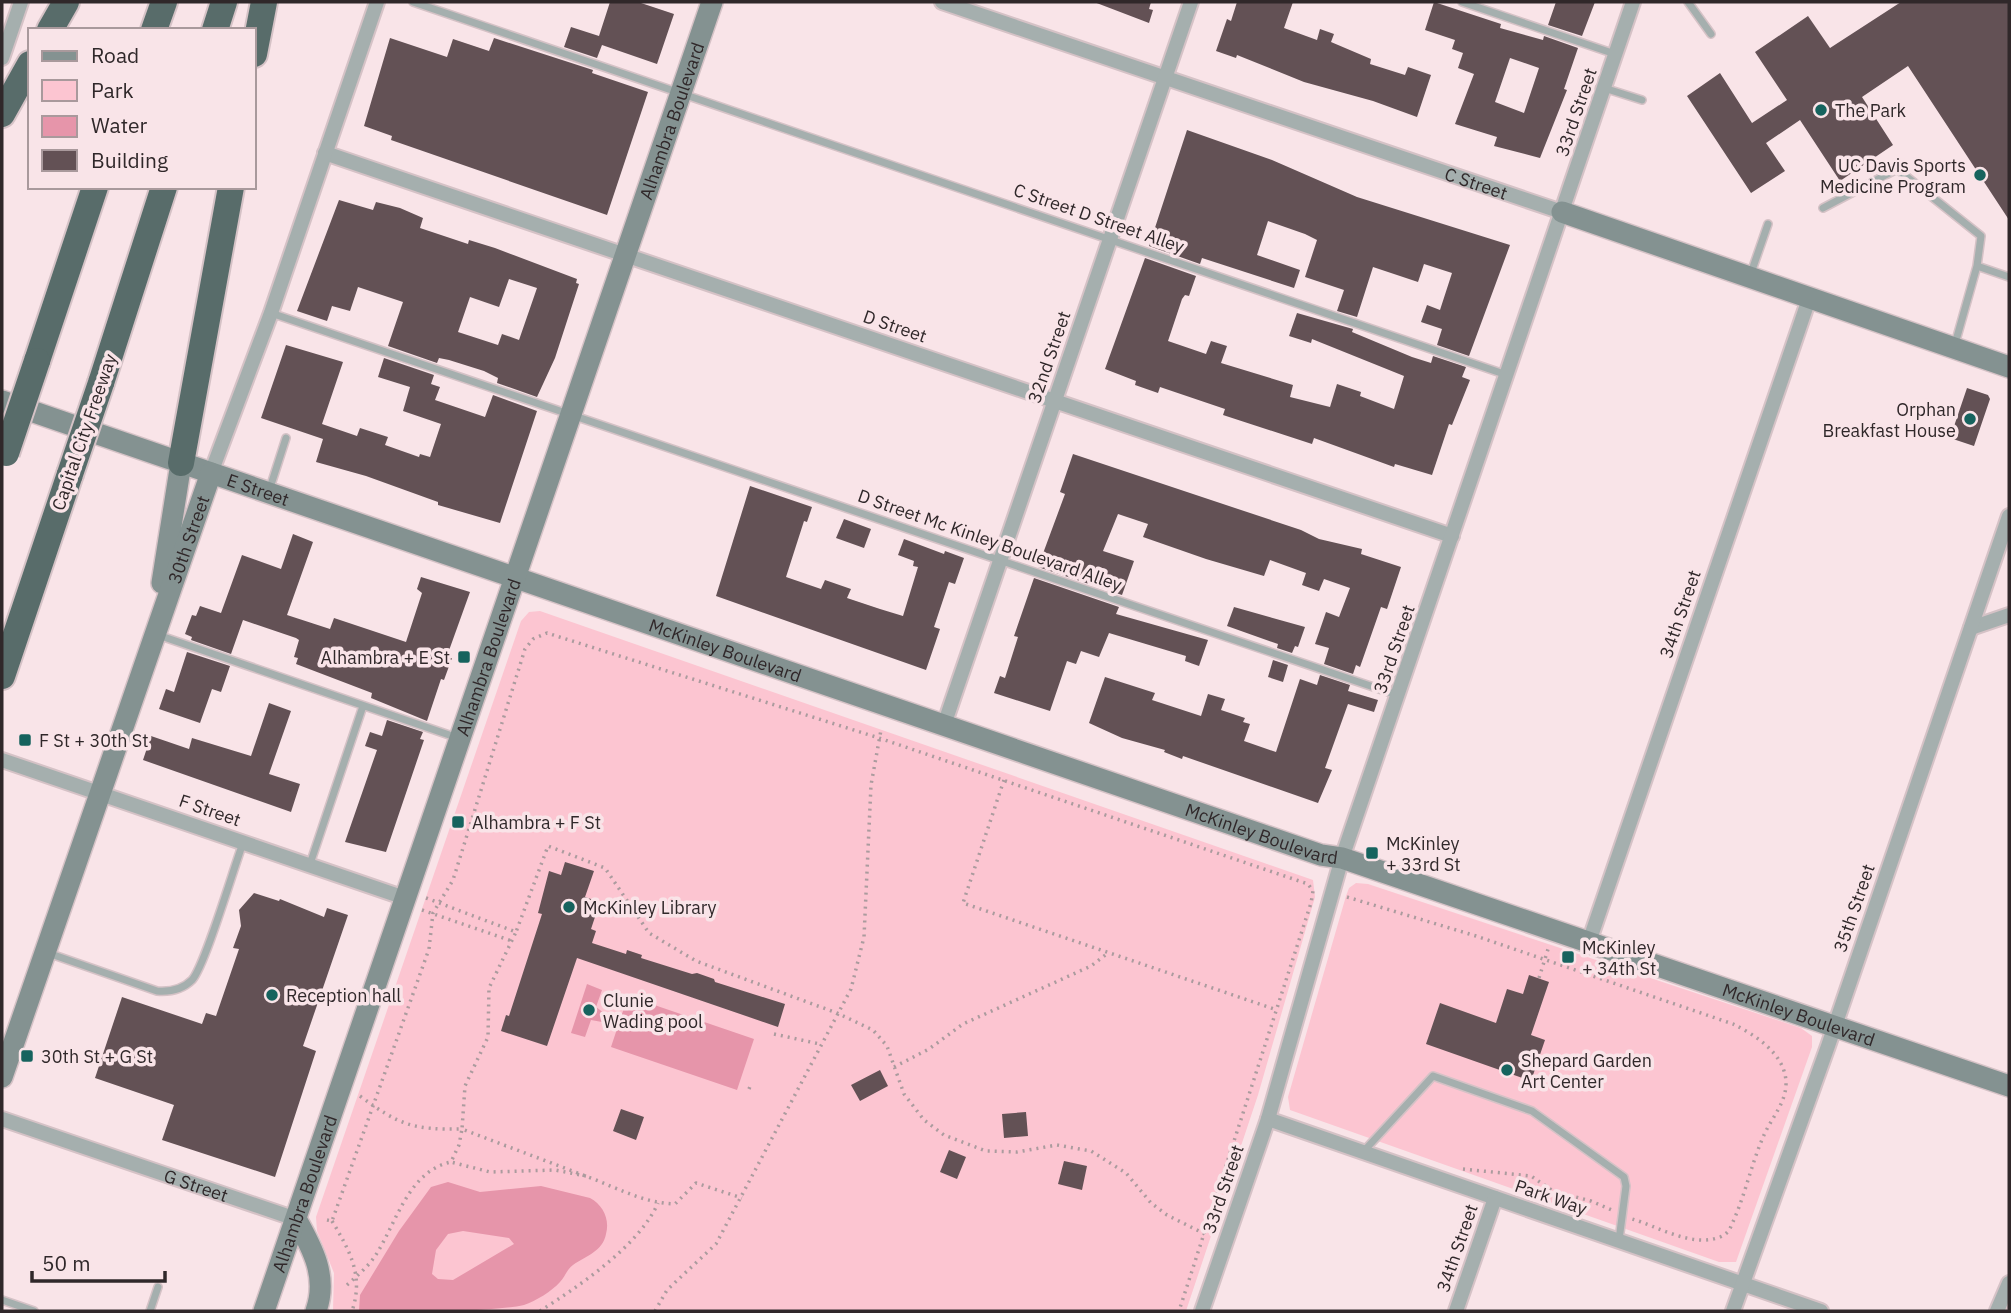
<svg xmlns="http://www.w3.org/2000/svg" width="2011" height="1313" font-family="'IBM Plex Sans',sans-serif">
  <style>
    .green { fill: #fcc5d1 }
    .water { fill: #e695aa; fill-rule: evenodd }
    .building { fill: #635155; fill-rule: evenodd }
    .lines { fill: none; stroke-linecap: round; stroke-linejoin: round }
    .lane-casing { stroke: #d5c2c6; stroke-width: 10 }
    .street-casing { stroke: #d5c2c6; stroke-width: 18 }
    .secondary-casing { stroke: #d5c2c6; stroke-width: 24 }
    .highway-casing { stroke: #d5c2c6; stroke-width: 30 }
    .path { stroke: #ab9b9e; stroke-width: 3.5; stroke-dasharray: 2 5; stroke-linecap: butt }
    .lane { stroke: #a5afae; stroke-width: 7 }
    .street { stroke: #a5afae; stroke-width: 14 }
    .secondary { stroke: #849291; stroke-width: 21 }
    .highway { stroke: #586c6a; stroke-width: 26 }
    .highway-bridge-casing { stroke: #d5c2c6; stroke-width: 30; stroke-linecap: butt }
    .highway-bridge { stroke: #586c6a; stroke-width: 26 }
    .poi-dot { fill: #16635e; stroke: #f9e4e8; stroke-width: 2.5 }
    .labels { text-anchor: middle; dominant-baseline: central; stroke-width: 7; stroke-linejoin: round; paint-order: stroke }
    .poi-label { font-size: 18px; fill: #30282a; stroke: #f9e4e8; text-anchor: start }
    .street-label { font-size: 18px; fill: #30282a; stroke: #f9e4e8 }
  </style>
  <rect width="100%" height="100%" fill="#f9e4e8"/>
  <path class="green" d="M540 611 1313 880 1315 897 1258 1095 1186 1311H333L334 1273 317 1231 316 1217 521 621 529 612Z
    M1356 883 1368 884 1801 1028 1812 1036V1047L1736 1262H1719L1290 1110 1288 1097 1346 896 1349 888Z"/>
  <path class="water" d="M587 984 602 990 596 1007 604 1013 602 1022 591 1020 585 1037 571 1033Z
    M628 996 754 1039 737 1090 611 1047Z
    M448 1182 480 1192 541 1186 590 1198C603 1205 610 1219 606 1234 603 1251 586 1256 573 1265 567 1269 565 1277 560 1282 552 1291 536 1301 524 1305 488 1313 401 1311 359 1311L360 1295 399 1231 431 1187ZM463 1231 509 1238 514 1244 453 1280 438 1279 432 1274 436 1250 448 1234Z"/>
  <path class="building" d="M610 2H638L674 14 657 64 602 45 597 58 564 47 571 27 599 36Z
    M1094 2H1151L1149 9 1153 10 1149 23Z
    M1237 2H1293L1284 28 1317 40 1320 29 1334 34 1331 42 1371 59 1370 64 1405 75 1408 67 1431 75 1417 117 1373 101 1304 82 1237 55 1236 58 1216 51 1227 19 1231 21Z
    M1434 2 1501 24 1500 28 1543 40 1544 36 1578 48 1564 89 1567 90 1540 158 1494 146 1497 137 1455 124 1474 74 1458 68 1463 53 1452 49 1455 40 1425 30ZM1510 58 1539 68 1524 113 1495 102Z
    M1556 2H1595L1582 36 1548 25Z
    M1901 2H2009V220L1908 66 1862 97 1893 145 1840 181 1800 120 1766 143 1785 171 1751 193 1687 96 1720 73 1752 123 1787 100 1755 52 1808 16 1830 48Z
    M390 38 447 57 453 39 489 51 494 38 593 70 592 73 648 92 607 215 391 140 392 136 364 126Z
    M1187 130 1272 160 1357 197 1510 245 1469 356 1437 345 1442 329 1421 322 1427 305 1440 310 1452 273 1424 264 1418 282 1373 267 1357 317 1337 311 1344 290 1305 277 1317 240 1305 234 1268 221 1257 255 1300 270 1294 288 1202 258 1200 264 1149 246Z
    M339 200 373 210 376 202 400 208 423 218 420 228 468 244 469 240 495 248 577 279 576 283 579 284 555 358 537 397 497 383 498 378 484 371 449 360 439 358 437 363 388 346 403 302 358 287 350 311 332 306 327 321 297 311ZM509 279 537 288 519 340 502 334 498 345 458 332 470 297 499 307Z
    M1145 258 1196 276 1189 296 1185 295 1182 299 1168 341 1206 354 1211 341 1227 346 1221 363 1293 385 1290 397 1330 407 1337 384 1361 392 1360 396 1394 409 1404 376 1312 339 1311 343 1289 336 1297 313 1353 329 1352 332 1412 357 1431 363 1433 356 1466 367 1462 377 1470 380 1452 425 1449 424 1432 475 1395 464 1394 467 1314 438 1312 444 1223 415 1225 409 1160 387 1158 393 1135 385 1136 381 1105 369Z
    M286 345 343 362 322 424 357 436 360 428 388 437 385 445 419 457 420 454 430 457 441 424 403 411 410 387 378 377 384 358 434 375 431 384 440 387 435 400 485 417 493 395 537 411 500 523 438 505V502L366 476 316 462 323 439 261 418Z
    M1967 388 1988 395 1990 399 1974 446 1950 438Z
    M1073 454 1301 530 1319 539 1362 549 1361 554 1401 567 1387 609 1381 607 1360 667 1356 665 1353 674 1324 664 1329 648 1315 644 1326 612 1339 617 1350 588 1324 579 1319 591 1302 585 1306 573 1270 560 1264 576 1206 559 1143 537 1148 524 1118 514 1103 551 1134 561 1122 595 1038 567 1065 494 1060 492Z
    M750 486 812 507 807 522 804 521 786 577 821 589 825 580 851 589 847 598 880 609 903 616 918 567 913 566 914 561 898 555 904 539 944 554 945 551 964 558 955 584 949 582 934 627 940 629 926 670 716 596Z
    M844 519 871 529 864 548 836 538Z
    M293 534 313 542 287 615 330 629 334 618 406 642 422 593 417 589 421 577 470 592 447 656 452 658 444 680 441 679 427 721 371 698 372 693 296 664 298 658 294 657 299 640 296 638 243 620 231 654 191 640 192 637 185 634 192 615 196 616 200 606 221 613 242 555 281 569Z
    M1034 578 1119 607 1116 614 1208 640 1199 666 1185 661 1186 656 1109 633 1099 657 1081 651 1076 664 1067 661 1050 711 994 693 1000 676 1005 678 1018 637 1014 636Z
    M1234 607 1305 627 1298 647 1295 646 1292 653 1277 648 1278 644 1227 626Z
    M187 652 230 666 221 692 212 689 200 723 159 709 166 689 174 692Z
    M1273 660 1288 665 1283 682 1268 677Z
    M1320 675 1350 685 1348 691 1378 700 1374 712 1348 704 1325 768 1332 770 1318 803 1183 756 1182 759 1164 752 1165 750 1122 738 1089 723 1105 677 1155 693 1152 700 1201 716 1208 694 1225 699 1221 710 1245 718 1243 722 1250 724 1244 741 1276 752 1300 679 1317 685Z
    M269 703 291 711 269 774 300 784 291 812 143 760 151 736 189 749 192 738 251 756Z
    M387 720 423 732 420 739 424 740 386 852 345 842 377 750 365 746 370 732 382 736Z
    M565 862 594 871 585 897 600 902 591 929 596 931 592 943 626 954 627 950 642 955 641 958 692 974 697 973 714 979 715 982 785 1004 778 1027 577 958 547 1046 501 1031 506 1015 509 1016 542 914 538 913 549 871 561 875Z
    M254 893 279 901 280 899 324 917 327 908 348 915 303 1046 316 1051 275 1177 162 1140 174 1105 95 1078 122 997 202 1024 206 1013 216 1016 239 949 233 948 241 926 239 910Z
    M1529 975 1549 982 1531 1035 1545 1040 1531 1081 1426 1044 1440 1003 1496 1023 1507 989 1523 994Z
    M880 1070 888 1086 860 1101 851 1085Z
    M621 1109 644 1117 636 1140 613 1131Z
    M1026 1112 1028 1136 1004 1138 1002 1114Z
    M949 1150 966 1157 957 1179 940 1172Z
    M1064 1161 1087 1166 1082 1190 1058 1184Z"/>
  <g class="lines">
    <defs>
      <path id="lane" d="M413 2 1507 375
        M1462 2 1615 54
        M1688 2 1711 34
        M1604 88 1642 100
        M1823 208 1897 169 1981 236 1977 266 1955 344
        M1977 266 2009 277
        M1751 273 1768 224
        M271 313 1397 695
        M269 491 286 438
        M158 635 458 738
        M310 864 363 706
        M48 953 157 991C170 992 182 990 192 980 205 966 234 867 243 843
        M1363 1152 1433 1076 1532 1111 1624 1177 1626 1186 1619 1240
        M2 1300 34 1311
        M150 1311 158 1287"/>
      <g id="street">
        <path id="s1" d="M942 2 1562 212"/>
        <path d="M2 58 21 2"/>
        <path d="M325 153 1452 536"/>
        <path d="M211 473 271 313 377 2"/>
        <path d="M1971 628 2009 615"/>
        <path d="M944 725 1191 2"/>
        <path d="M2 760 405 898"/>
        <path d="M1589 942 1809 299"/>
        <path id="s2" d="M2 1119 296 1219"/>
        <path d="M1268 1119 1821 1311"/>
        <path d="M1202 1311 1268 1119 1342 858 1633 2"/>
        <path d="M1456 1311 1495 1198"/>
        <path d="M1733 1311 1828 1046 2009 516"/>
        <path d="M1997 1311 2009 1283"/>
      </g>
      <g id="secondary">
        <path d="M1562 212 2009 367"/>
        <path id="s3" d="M2 401 1321 855 1342 858 2009 1086"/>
        <path d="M162 583 181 463"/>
        <path id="s4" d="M2 1077 211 473"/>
        <path d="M296 1219C313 1249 328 1277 316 1311"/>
        <path id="s5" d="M264 1311 712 2"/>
      </g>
      <path id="highway" d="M50 30 66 2
        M154 30 164 2
        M215 30 224 2
        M254 54 264 2
        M2 114 30 64
        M37 361 95 187
        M101 383 164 187
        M181 463 231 187
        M2 676 70 474"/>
    </defs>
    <use href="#lane" class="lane-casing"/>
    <use href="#street" class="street-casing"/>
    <use href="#secondary" class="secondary-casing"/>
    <use href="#highway" class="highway-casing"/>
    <path class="path" d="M1004 780 963 903 1277 1010
      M1347 897 1476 936 1733 1024C1755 1035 1784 1053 1786 1081 1787 1102 1772 1117 1764 1135 1751 1164 1745 1197 1731 1226 1729 1232 1725 1235 1720 1237 1692 1248 1657 1226 1632 1219
      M426 898 516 932 548 846 605 868 649 933 696 961 837 1013 873 1030 887 1046 904 1094 924 1120 944 1135 986 1151 1017 1152 1057 1145 1091 1151 1126 1173 1151 1203 1167 1215 1205 1234
      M422 910 512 941
      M1539 978 1549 946
      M774 1034 820 1044
      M894 1067 929 1049 963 1024 1091 966 1108 953
      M749 1089 751 1084
      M360 1096C399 1125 413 1130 462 1129L465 1086 488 1037 489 988 516 932
      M1463 1169 1531 1176 1553 1191 1591 1201 1612 1210
      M586 1176 555 1170 490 1172 451 1162 459 1145 462 1129C504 1145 546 1161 588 1177 618 1188 643 1203 675 1204L696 1183 742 1198
      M327 1220 332 1221 429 949 433 913 453 880 525 649 533 639 547 633 879 738 1308 884 1313 891 1311 903 1179 1311
      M332 1221C350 1251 364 1276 352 1311
      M347 1285C358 1275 370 1265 377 1253 397 1221 409 1171 451 1162
      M540 1311C579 1286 639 1246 658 1203
      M655 1311 667 1290 716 1244 851 989 864 937 871 785 881 730"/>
    <use href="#lane" class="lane"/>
    <use href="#street" class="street"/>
    <use href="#secondary" class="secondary"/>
    <use href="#highway" class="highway"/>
    <defs>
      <path id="highway-bridge" d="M6 453 37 361
        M70 474 101 383"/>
    </defs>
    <use href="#highway-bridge" class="highway-bridge-casing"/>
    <use href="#highway-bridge" class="highway-bridge"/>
  </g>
  <g class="poi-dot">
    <circle cx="1821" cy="110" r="7"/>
    <circle cx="1980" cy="175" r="7"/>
    <circle cx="1970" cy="419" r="7"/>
    <rect x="457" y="650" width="14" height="14" rx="3.5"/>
    <rect x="18" y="733" width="14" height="14" rx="3.5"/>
    <rect x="451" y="815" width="14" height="14" rx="3.5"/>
    <rect x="1365" y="846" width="14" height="14" rx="3.5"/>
    <circle cx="569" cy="907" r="7"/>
    <rect x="1561" y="950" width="14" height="14" rx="3.5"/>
    <circle cx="272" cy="995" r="7"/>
    <circle cx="589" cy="1010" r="7"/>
    <rect x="20" y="1049" width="14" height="14" rx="3.5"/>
    <circle cx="1507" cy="1070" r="7"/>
  </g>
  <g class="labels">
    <g class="poi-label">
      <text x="1835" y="110">The Park</text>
      <text x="1966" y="165" text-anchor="end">UC Davis Sports<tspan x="1966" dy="21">Medicine Program</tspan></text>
      <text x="1956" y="409" text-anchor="end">Orphan<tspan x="1956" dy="21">Breakfast House</tspan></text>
      <text x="450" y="657" text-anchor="end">Alhambra + E St</text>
      <text x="39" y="740">F St + 30th St</text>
      <text x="472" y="822">Alhambra + F St</text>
      <text x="1386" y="843">McKinley<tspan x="1386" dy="21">+ 33rd St</tspan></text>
      <text x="583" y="907">McKinley Library</text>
      <text x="1582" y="947">McKinley<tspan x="1582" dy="21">+ 34th St</tspan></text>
      <text x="286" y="995">Reception hall</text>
      <text x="603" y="1000">Clunie<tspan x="603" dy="21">Wading pool</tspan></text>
      <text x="41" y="1056">30th St + G St</text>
      <text x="1521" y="1060">Shepard Garden<tspan x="1521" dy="21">Art Center</tspan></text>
    </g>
    <g class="street-label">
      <text transform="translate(1576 112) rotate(-71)">33rd Street</text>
      <text stroke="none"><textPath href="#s5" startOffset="1258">Alhambra Boulevard</textPath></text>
      <text stroke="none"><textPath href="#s1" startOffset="564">C Street</textPath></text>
      <text transform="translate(1099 218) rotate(19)">C Street D Street Alley</text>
      <text transform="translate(895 326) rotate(19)">D Street</text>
      <text transform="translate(1049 357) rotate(-71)">32nd Street</text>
      <text transform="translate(84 432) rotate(-71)">Capital City Freeway</text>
      <text stroke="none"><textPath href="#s3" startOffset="271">E Street</textPath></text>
      <text stroke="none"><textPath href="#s4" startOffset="569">30th Street</textPath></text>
      <text transform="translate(990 540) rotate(19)">D Street Mc Kinley Boulevard Alley</text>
      <text transform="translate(1680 614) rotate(-71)">34th Street</text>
      <text transform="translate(1394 649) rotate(-71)">33rd Street</text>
      <text stroke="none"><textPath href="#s3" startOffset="765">McKinley Boulevard</textPath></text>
      <text stroke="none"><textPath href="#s5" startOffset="691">Alhambra Boulevard</textPath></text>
      <text transform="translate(210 810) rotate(19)">F Street</text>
      <text stroke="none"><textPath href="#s3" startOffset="1332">McKinley Boulevard</textPath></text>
      <text transform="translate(1854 908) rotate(-71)">35th Street</text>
      <text stroke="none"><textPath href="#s3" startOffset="1899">McKinley Boulevard</textPath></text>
      <text stroke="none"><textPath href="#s2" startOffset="205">G Street</textPath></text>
      <text transform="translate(1223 1189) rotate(-71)">33rd Street</text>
      <text stroke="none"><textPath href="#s5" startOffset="124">Alhambra Boulevard</textPath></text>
      <text transform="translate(1551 1197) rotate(19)">Park Way</text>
      <text transform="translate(1457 1248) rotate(-71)">34th Street</text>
    </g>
  </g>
  <rect width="2011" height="1313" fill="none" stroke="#30282a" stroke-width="7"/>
  <rect x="28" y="28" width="228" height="161" fill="#f9e4e8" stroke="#a9999c" stroke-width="2"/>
  <rect x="42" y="51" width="35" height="10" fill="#849291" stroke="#a9999c" stroke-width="2"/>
  <text x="91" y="63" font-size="21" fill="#30282a">Road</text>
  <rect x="42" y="80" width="35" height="21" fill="#fcc5d1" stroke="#a9999c" stroke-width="2"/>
  <text x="91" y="98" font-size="21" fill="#30282a">Park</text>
  <rect x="42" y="116" width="35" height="21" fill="#e695aa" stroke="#a9999c" stroke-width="2"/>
  <text x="91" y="133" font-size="21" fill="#30282a">Water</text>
  <rect x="42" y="150" width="35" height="21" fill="#635155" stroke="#a9999c" stroke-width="2"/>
  <text x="91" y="168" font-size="21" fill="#30282a">Building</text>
  <path d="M32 1271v10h133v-10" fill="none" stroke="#30282a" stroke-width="3.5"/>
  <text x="42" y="1271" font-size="21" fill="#30282a" stroke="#f9e4e8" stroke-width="5" paint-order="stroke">50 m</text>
</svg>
